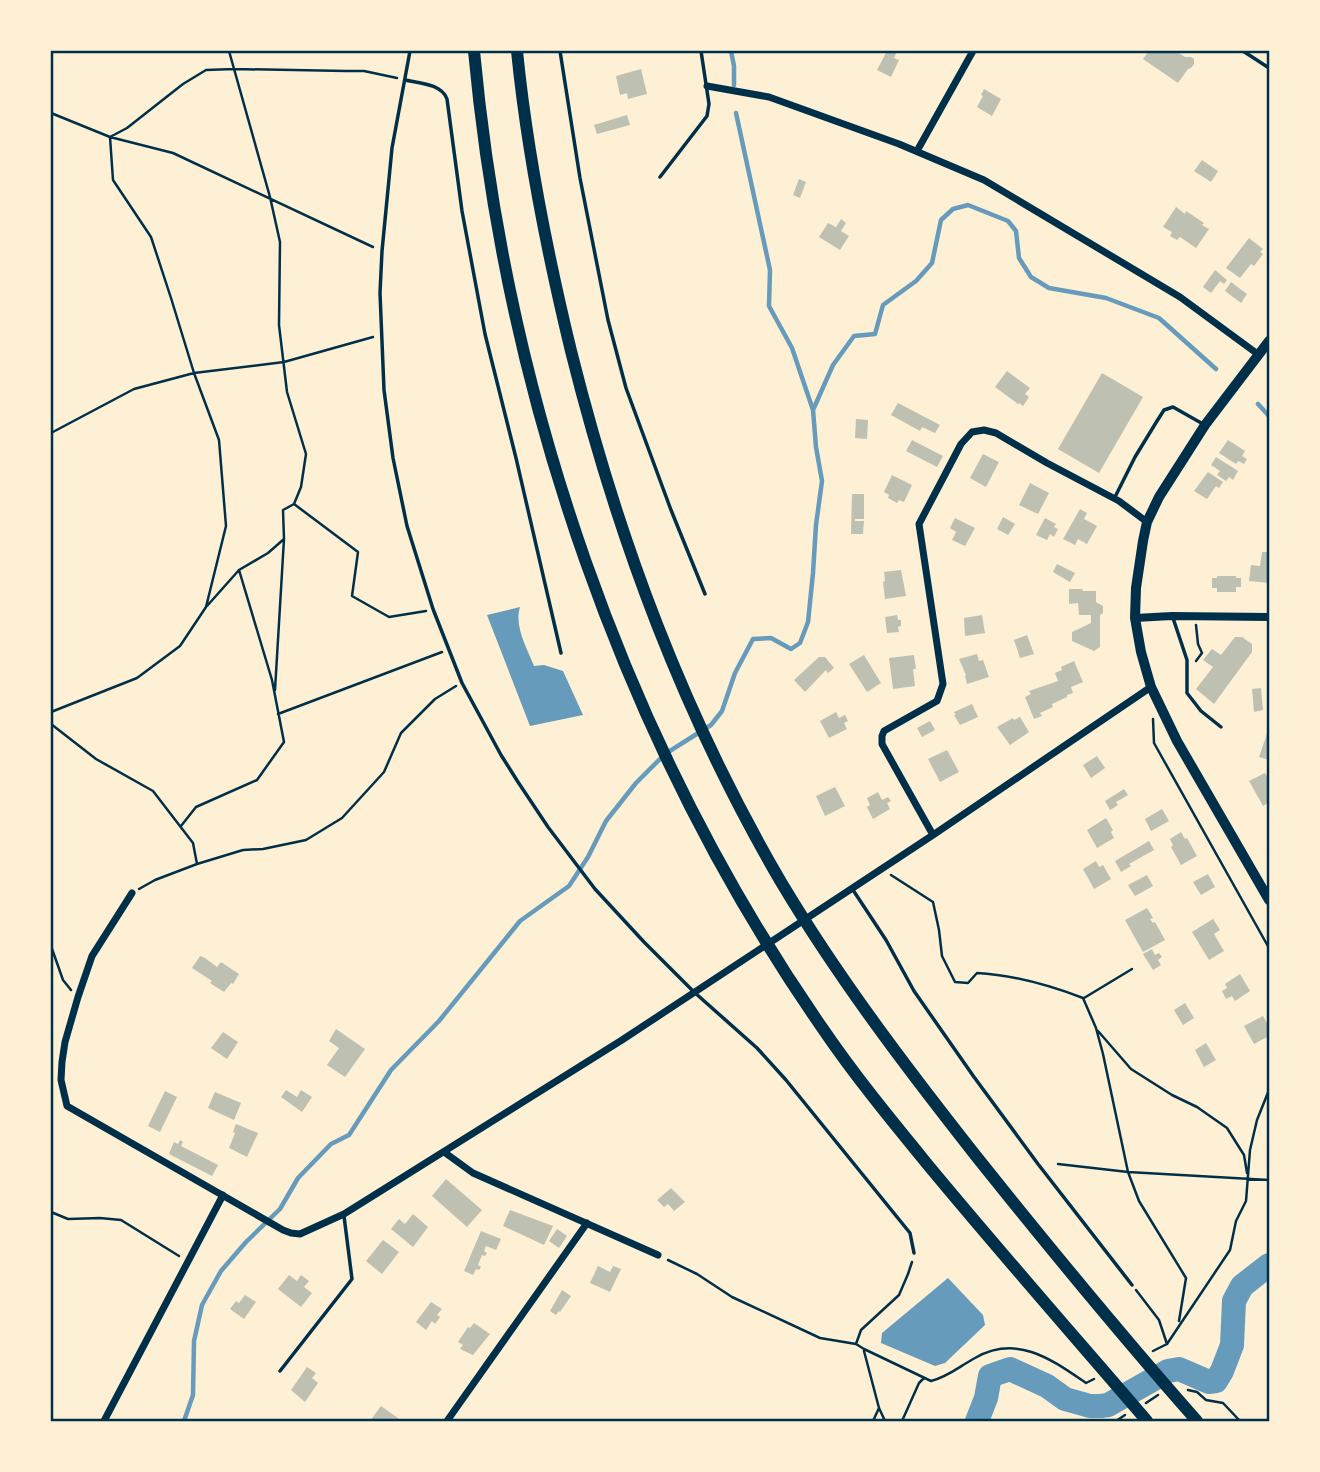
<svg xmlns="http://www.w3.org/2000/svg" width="1320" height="1472" font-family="'Crimson Pro',serif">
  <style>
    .water { fill: #669bbc }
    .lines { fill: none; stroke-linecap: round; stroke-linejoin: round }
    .stream { stroke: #669bbc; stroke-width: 4.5 }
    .river { stroke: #669bbc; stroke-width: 24 }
    .building { fill: #bec0b2 }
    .path { stroke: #003049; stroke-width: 2.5 }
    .service { stroke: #003049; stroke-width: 3.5 }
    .minor { stroke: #003049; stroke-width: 7 }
    .tertiary { stroke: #003049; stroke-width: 8 }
    .secondary { stroke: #003049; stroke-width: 10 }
    .motorway { stroke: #003049; stroke-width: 12 }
    .neatline { fill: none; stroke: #003049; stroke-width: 2.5 }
  </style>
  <rect width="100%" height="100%" fill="#fdf0d5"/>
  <path class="water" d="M520 607C514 627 527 648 534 666L544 665 563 671 583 715 530 726 487 615Z
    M948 1278 983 1315 985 1325 945 1363 935 1366 881 1343 882 1333Z"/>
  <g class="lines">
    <path class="stream" d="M731 51 734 66V85
      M736 113 770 270 769 306 792 348 813 410
      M1258 404 1269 416
      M184 1421 193 1395 194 1341 202 1305 221 1271 246 1242 280 1209 298 1178 331 1144 349 1135 391 1070 439 1021 520 921 569 886 588 857 606 821 636 783 665 754 711 725 722 711 735 673 753 639 771 638 791 649 800 643 808 622 813 573 816 525 822 481 816 447 813 410 833 365 854 336 875 334 883 305 916 281 932 263 941 220 953 209 968 205 1008 221 1016 231 1019 258 1031 277 1049 288 1106 298 1159 318 1216 369"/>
    <path class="river" d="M977 1421 986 1398 990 1376 1010 1369 1047 1386 1065 1399 1090 1406H1101L1108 1405 1168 1371 1179 1369 1209 1382 1216 1381 1222 1371 1232 1345 1234 1301 1242 1286 1269 1265"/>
  </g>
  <path class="building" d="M887 51 897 52 894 58 899 60 891 77 877 70Z
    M1149 51H1176L1185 57H1191L1194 59V64L1191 68 1188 69 1178 83 1143 59Z
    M641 69 647 94 628 99 627 93 620 95 616 76Z
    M984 89 1001 99 992 116 977 107 983 96 981 95Z
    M627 115 630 125 597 134 594 125Z
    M1202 160 1218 171 1211 182 1194 171Z
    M799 179 806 182 800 198 793 195Z
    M1176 207 1185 214 1186 211 1204 223 1202 225 1209 229 1196 248 1180 237 1177 240 1170 236 1172 232 1163 227Z
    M841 219 846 223 841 231 849 236 840 250 819 237 828 223 836 227Z
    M1249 238 1263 249 1260 252 1263 254 1254 266 1251 264 1240 278 1226 268Z
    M1215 270 1227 280 1224 284 1220 281 1211 293 1203 287Z
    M1231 282 1247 294 1241 303 1225 291Z
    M1007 371 1030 388 1025 394 1029 397 1023 406 1019 403 1018 404 995 387Z
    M1102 373 1143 397 1099 473 1058 449Z
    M898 403 940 425 935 433 922 427 920 431 891 415Z
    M856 419 868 420 867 439 855 438Z
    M912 440 943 456 937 467 906 451Z
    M1228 440 1245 451 1242 456 1247 459 1244 464 1238 461 1236 464 1219 453Z
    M983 454 999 462 986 487 970 478Z
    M1216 457 1238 471 1233 480 1229 477 1226 481 1217 475 1220 471 1211 465Z
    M1208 472 1223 482 1219 488 1216 486 1207 499 1194 491Z
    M892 475 912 485 904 502 899 500 897 503 888 498 889 495 884 492Z
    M1030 483 1049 493 1038 514 1019 505Z
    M852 494H864V519H855V521H864L863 534H851Z
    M1080 509 1087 513 1084 519 1097 526 1087 544 1078 539 1075 545 1063 539Z
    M1003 517 1015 524 1008 535 997 529Z
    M955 518 975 528 965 546 952 540 956 532 950 528Z
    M1045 518 1056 524 1054 527 1058 529 1054 537 1050 534 1047 540 1036 535Z
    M1262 552H1269V583L1249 581 1251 565 1260 566Z
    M1057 564 1075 573 1070 582 1053 572Z
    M901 570 906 596 885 599 883 582 885 581 884 572Z
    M1217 576H1236V578H1241V587H1236V592H1217V588H1212V578H1217Z
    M1069 589H1082L1083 591H1096V602L1103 606V613L1100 615V647L1094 651 1072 641V632L1091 623V615H1079L1078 603 1069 604Z
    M897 615 898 620H901V626L898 627 899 632 887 633 885 617Z
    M982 615 985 633 965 636 964 618Z
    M1027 635 1034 654 1020 658 1014 640Z
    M1235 637H1242L1252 644V652L1214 704 1196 689 1213 667 1203 660 1212 649 1221 655Z
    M977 654 979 661 983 660 989 677 967 684 965 676 966 675 959 659Z
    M864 655 881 683 867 692 849 664Z
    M914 655 916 669H913L915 686 893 689 889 658Z
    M819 657H825L834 668 828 673 826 670 805 692 794 680Z
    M1074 661 1083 682 1071 687 1073 693 1067 695V697L1052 704 1053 707 1040 713 1042 716 1034 719 1025 697 1031 694 1029 691 1058 681 1055 673 1062 670 1061 667Z
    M1261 688 1263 710 1254 712 1252 689Z
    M972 704 978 717 960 725 954 715H956L954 712Z
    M836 712 839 718 845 715 848 721 844 723 847 729 829 738 820 721Z
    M1020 717 1029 732 1010 745 997 727 1013 718 1014 720Z
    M930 721 935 730 922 737 917 728Z
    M1269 728V760L1259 757Z
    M947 750 959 772 940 782 928 759Z
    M1097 756 1105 768 1091 778 1083 765Z
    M1265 773 1269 779V802L1263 806 1249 781Z
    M835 787 845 806 825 816 816 796Z
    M1124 789 1128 795 1116 802 1118 805 1110 810 1105 801Z
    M878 792 882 800 888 797 891 801 887 803 890 809 873 819 867 807 870 805 867 798Z
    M1162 809 1169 821 1151 831 1145 819Z
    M1106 818 1113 830 1111 832 1114 838 1097 848 1087 830Z
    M1181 832 1185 839 1187 838 1197 856 1181 865 1171 847 1173 845 1170 839Z
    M1149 841 1154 850 1129 864 1131 866 1121 872 1115 861Z
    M1096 861 1099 867 1103 865 1111 879 1094 889 1083 869Z
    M1208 874 1215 887 1201 895 1193 882Z
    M1147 875 1153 886 1135 896 1128 885Z
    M1147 908 1153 918 1150 919 1153 923 1155 922 1165 940 1143 952 1125 920Z
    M1213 919 1220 930 1214 934 1224 951 1209 960 1192 932Z
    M1152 949 1155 955 1159 953 1162 957 1158 960 1161 965 1153 970 1143 954Z
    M200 956 205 958 217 967 221 962 239 974 233 984 231 983 224 992 210 983 212 981 192 968Z
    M1240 974 1250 991 1235 1001 1232 996 1226 999 1222 991 1227 988 1225 984Z
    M1185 1003 1194 1018 1183 1025 1174 1010Z
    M1263 1016 1269 1027V1036L1254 1044 1244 1026Z
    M336 1029 365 1049 345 1077 327 1065 339 1048 329 1041Z
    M223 1032 238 1042 227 1059 211 1048Z
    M1206 1043 1216 1060 1204 1067 1195 1050Z
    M286 1090 297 1097 301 1090 312 1097 302 1112 281 1097Z
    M165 1091 177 1097 160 1132 148 1126Z
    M215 1092 241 1103 234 1120 208 1108Z
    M236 1124 258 1133 247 1157 229 1148 235 1133 233 1132Z
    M180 1140 183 1142 181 1146 218 1165 212 1176 169 1154 174 1142 178 1144Z
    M446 1179 482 1210 467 1227 432 1196Z
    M671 1188 685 1202 674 1211 668 1204 664 1207 657 1200Z
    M510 1210 553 1226 544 1245 503 1226Z
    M413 1214 428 1227 413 1247 391 1229 399 1219 405 1224Z
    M557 1229 567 1236 559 1248 549 1241Z
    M481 1231 501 1239 496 1250 486 1246 484 1251 487 1253 485 1256 482 1255 478 1265 481 1267 479 1270 476 1269 473 1275 464 1271Z
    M383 1240 399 1252 382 1274 366 1261Z
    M598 1266 610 1272 613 1266 621 1269 610 1292 590 1283Z
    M289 1275 297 1281 301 1275 309 1281 304 1287 312 1293 301 1307 278 1289Z
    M562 1290 571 1296 560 1312 559 1311 556 1315 550 1311Z
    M245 1295 256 1302 244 1319 230 1309 236 1301 239 1303Z
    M431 1302 442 1309 437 1315 440 1317 435 1324 432 1321 426 1330 416 1322Z
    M474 1323 490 1334 473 1355 460 1349 463 1345 458 1342 468 1327 470 1328Z
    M307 1367 316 1373 312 1378 318 1383 305 1402 291 1390Z
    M381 1406 402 1421H370Z"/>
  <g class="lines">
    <path class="path" d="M51 113 110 137 173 153 373 247
      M51 433 134 389 194 373 284 362 373 337
      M294 504 358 552 352 596 389 617 426 611
      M207 606 239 570 268 553 284 539 283 510 294 504 301 487 306 454 287 392 279 325 280 242 270 197 229 51
      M1196 661 1202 653 1198 644 1196 625
      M275 690 284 539
      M51 712 137 678 180 646 206 607 226 526 219 440 194 373 171 298 151 237 113 180 110 137 127 128 183 84 206 70 234 69 346 71H364L397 78
      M278 714 442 652
      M1153 719 1154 743 1269 948
      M51 724 96 759 153 791 193 843 197 864
      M181 826 196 807 257 780 284 742 272 680 239 570
      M891 875 933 902 939 930 942 956 955 982 968 983 977 973C1014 975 1049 985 1083 998L1096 1028 1103 1054 1128 1172 1139 1201 1186 1278 1179 1321
      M139 889 155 880 197 864 243 850 263 849 306 840 342 818 384 772 401 733 435 699 456 686
      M51 946 63 980 71 990
      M1084 998 1132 969
      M1098 1031 1131 1069 1172 1095 1197 1107 1227 1128 1244 1155 1247 1173
      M1058 1164 1128 1172 1269 1180
      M51 1212 68 1219 100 1218 121 1220 179 1256
      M668 1260 697 1274 732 1297 820 1338 856 1344 864 1349 931 1381C948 1377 960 1366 975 1358 1017 1334 1051 1359 1086 1383L1094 1379
      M1136 1290 1159 1320 1167 1344
      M856 1344 861 1330 899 1295 908 1274 912 1262
      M864 1351 879 1408 885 1421
      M1153 1351 1167 1344 1230 1250 1236 1221 1246 1201 1250 1150 1257 1120 1269 1090
      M1188 1390 1197 1392 1206 1400 1223 1403 1240 1421
      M1146 1403 1158 1395
      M873 1421 879 1408
      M902 1421 919 1383 924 1378
      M1116 1421 1125 1415"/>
    <path class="service" d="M410 51 392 148 382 251 380 293 384 390 393 458 407 526 433 609 462 683 501 755 518 782 548 827 595 889 644 942 694 992 757 1048 786 1080 910 1233 914 1253
      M560 51 580 178 608 320 626 388 671 510 705 594
      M1243 51 1269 68
      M405 80C419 83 442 84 447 99L462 211 485 334 516 458 561 653
      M660 177 707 116 709 104 701 51
      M1114 499 1135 457 1157 421 1164 410 1173 407 1203 424
      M1173 618 1187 660V693L1201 711 1221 727
      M853 890 886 940 914 991 974 1077 1038 1164 1132 1285
      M280 1371 352 1279 344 1216"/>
    <path class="minor" d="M707 86 769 97 899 144 984 180 1180 297 1259 355
      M917 151 973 51
      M933 835 882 744V736L884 731 937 701 943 684 919 524 961 444 972 432 984 430 996 433 1047 463 1119 501 1147 522
      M132 893 92 956 78 997 65 1042 62 1062 61 1080 67 1106 283 1230 291 1233 300 1234 344 1214 622 1040 933 835 1151 687
      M444 1152 473 1173 658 1255
      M104 1421 223 1195
      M447 1421 587 1223"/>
    <path class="tertiary" d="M1135 618 1172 616 1269 617"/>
    <path class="secondary" d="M1269 341 1205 425 1159 497 1147 522 1143 541 1136 588 1135 618 1141 652 1151 687 1177 741 1269 900"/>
    <path class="motorway" d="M474 51C506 396 624 743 823 1029 855 1076 892 1121 928 1165 1000 1252 1074 1336 1147 1421
      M517 51C527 152 547 252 571 351 618 539 683 714 781 882 839 979 906 1067 976 1156 1048 1246 1121 1335 1197 1421"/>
  </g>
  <rect width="1320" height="1472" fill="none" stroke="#fdf0d5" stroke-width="105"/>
  <rect x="52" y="52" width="1216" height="1368" class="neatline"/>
</svg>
